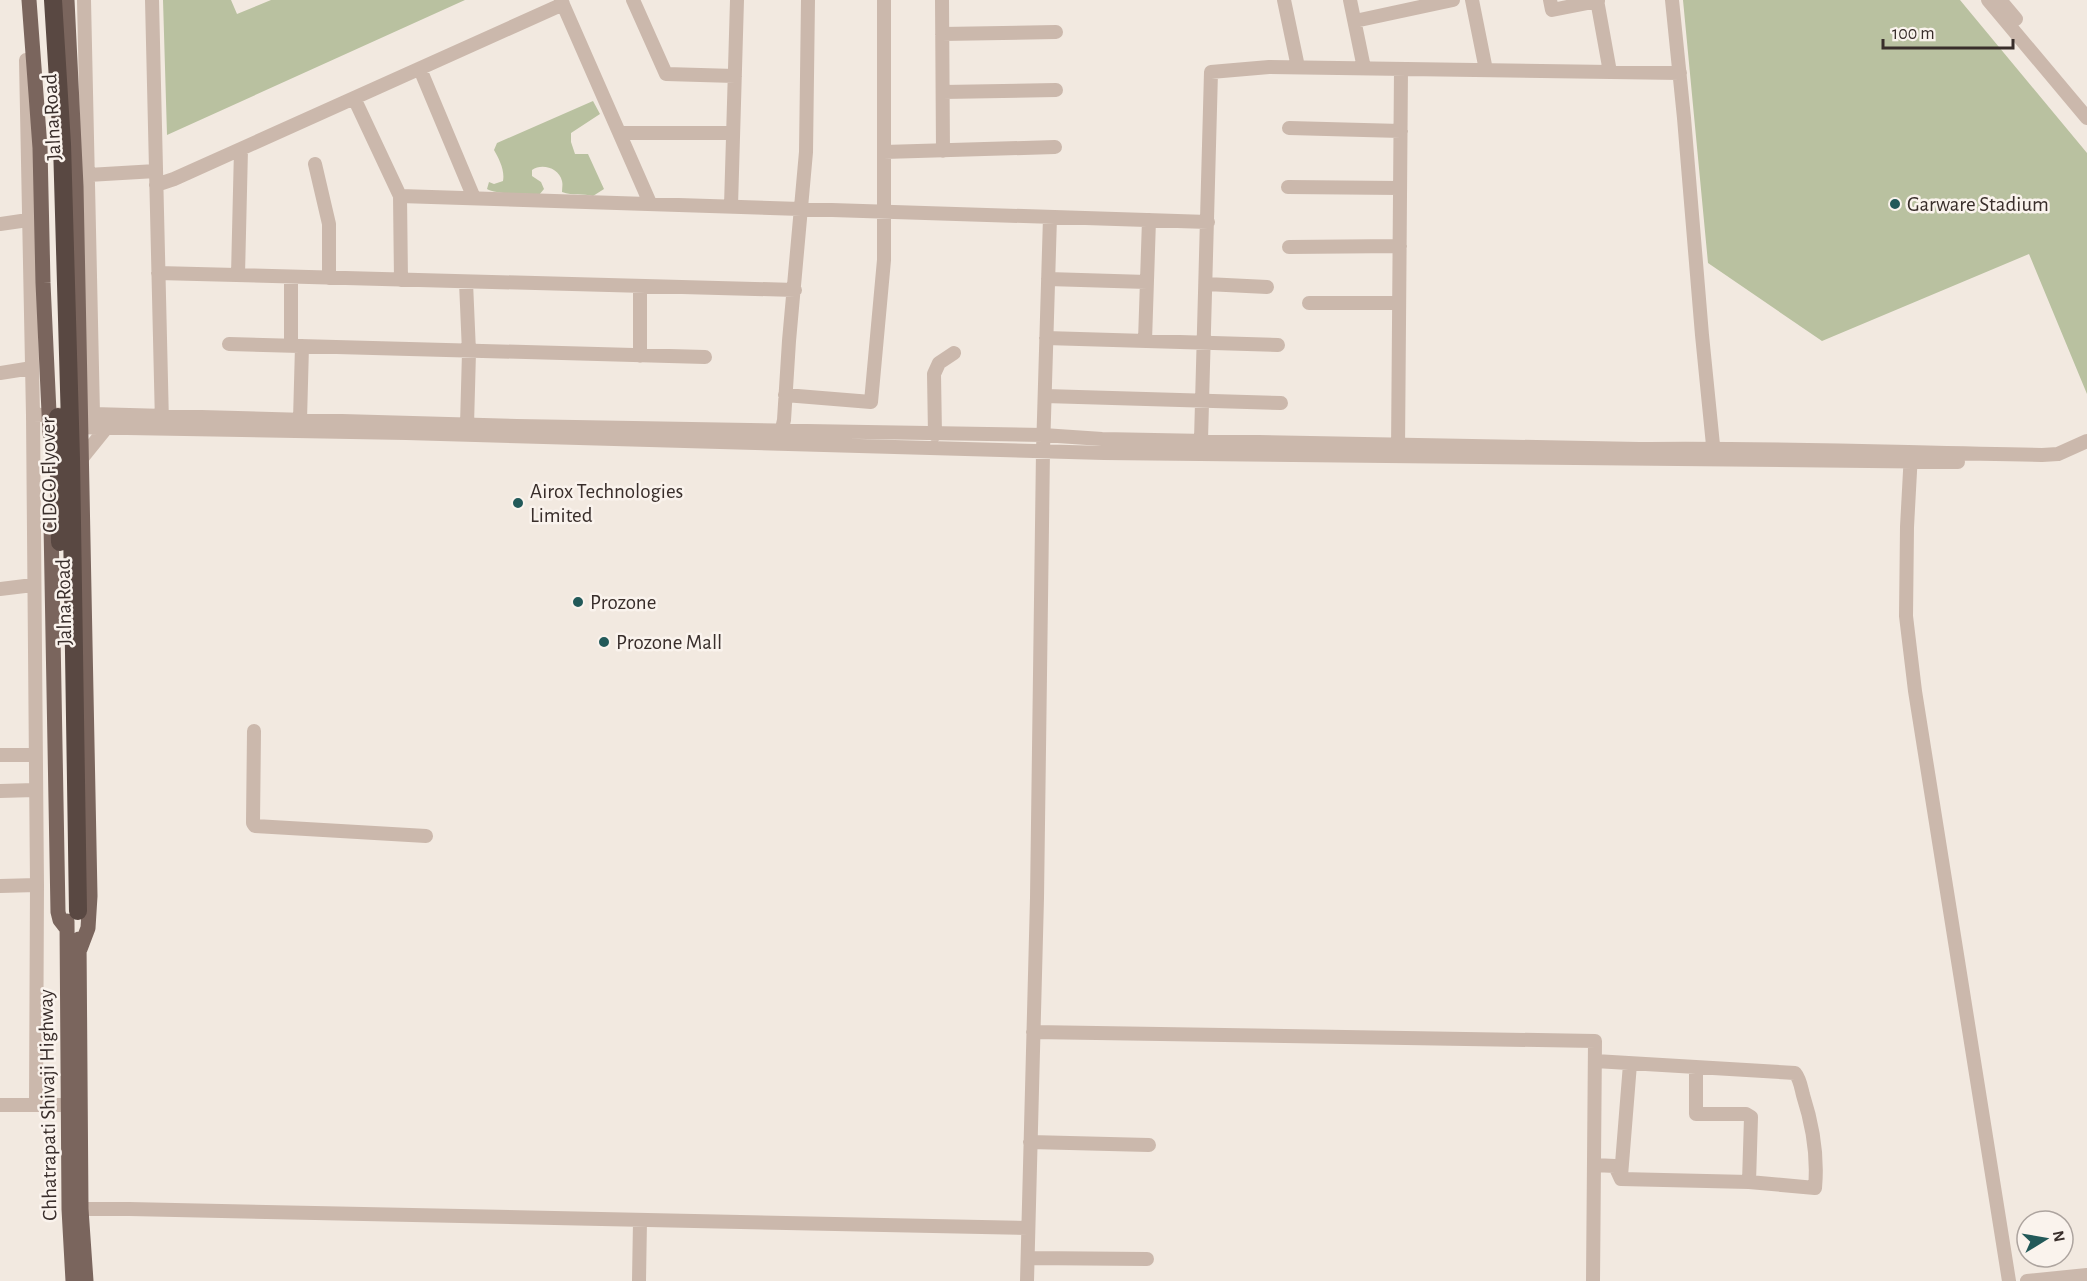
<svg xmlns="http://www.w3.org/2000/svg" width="2087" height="1281" font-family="'Alegreya Sans',sans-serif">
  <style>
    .green { fill: #b9c1a0 }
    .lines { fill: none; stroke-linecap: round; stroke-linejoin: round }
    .minor { stroke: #cbb8ac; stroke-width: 14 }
    .major { stroke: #7a655d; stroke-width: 15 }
    .highway { stroke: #594842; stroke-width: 18 }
    .poi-dot { fill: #225959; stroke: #faf3ed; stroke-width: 2 }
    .labels { text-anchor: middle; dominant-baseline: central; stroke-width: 5; stroke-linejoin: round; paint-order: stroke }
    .street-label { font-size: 21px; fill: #392e2b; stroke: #faf3ed }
    .poi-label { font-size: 21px; fill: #392e2b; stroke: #faf3ed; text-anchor: start }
  </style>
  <rect width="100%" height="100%" fill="#f2e9e0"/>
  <path class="green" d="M163 0H231L237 14 271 0H465L167 135Z
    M1683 0H1960L2087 153V394L2029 254 1822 341 1708 263Z
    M593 101 600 114 571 133V142L575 154H588L604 189 593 196C583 193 573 196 562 192 562 188 563 185 562 181 559 168 542 163 532 170V176L541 182 544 189 539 195C525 193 497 195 487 189L489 182 494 184 503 181C505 170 499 159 494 150L497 143Z"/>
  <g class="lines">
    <path class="minor" d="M84 0 93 414
      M152 0 162 423
      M561 0 650 203
      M633 0 666 74 735 76
      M942 0 943 151
      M1284 0 1298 67
      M1350 0 1364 68
      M1472 0 1486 70
      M1550 0 1552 10 1598 1
      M1597 0 1610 72
      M1672 0 1684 118 1702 335 1714 455
      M1988 0 2087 118
      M2000 0 2016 19
      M1355 21 1453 0
      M942 34 1056 32
      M26 60 33 415 37 885 36 1105
      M420 69 474 198
      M943 92 1056 90
      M354 98 400 196 401 280
      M1289 128 1401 131
      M620 133H733
      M884 152 1055 147
      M315 164 329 224V278
      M88 175 156 171
      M156 185 174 179 563 4
      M1288 187 1400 188
      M400 196 1208 222
      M731 206 737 0
      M0 224 28 220
      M1289 247 1400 246
      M158 273 795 290
      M238 275 241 149
      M1048 279 1147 282
      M466 282 469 352 467 425
      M1206 284 1267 287
      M640 286V356
      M1309 303H1399
      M1046 338 1278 345
      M1145 341 1149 220
      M229 344 705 357
      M291 346V277
      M0 373 32 368
      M785 395 871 402 884 260V0
      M1045 396 1281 403
      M33 415 93 414 517 426 1043 435 1102 439 1639 449C1774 447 1908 453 2042 455L2058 454 2087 441
      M300 420 302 346
      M70 427 406 433 1104 453 1958 462
      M935 435 934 374 939 363 954 353
      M780 437 784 420 789 341 806 152 808 0
      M1201 440 1211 72 1269 67 1680 73
      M1398 451 1401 69
      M1911 453 1907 527 1906 616 1915 691 2009 1281
      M82 458 107 427
      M0 589 33 585
      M254 731 253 823 255 826 426 836
      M0 755H35
      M0 791 35 790
      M0 886 37 885
      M1033 1032 1595 1041 1593 1281
      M1696 1067V1114H1746L1751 1117 1749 1182
      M0 1105H67
      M1030 1142 1149 1145
      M1594 1165 1615 1166 1621 1179 1749 1182 1815 1188C1818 1156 1813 1126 1803 1095 1801 1087 1800 1079 1795 1073L1595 1061
      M1621 1176 1630 1064
      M70 1209H129L1028 1228
      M1028 1258 1147 1259
      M639 1281 640 1221
      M1027 1281 1037 898 1043 451 1050 217
      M2027 1281 2087 1275"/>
    <path class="major" d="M29 0 40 148 43 283 50 434
      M67 0 76 186 90 896 88 928 80 949
      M51 524 58 912 60 920 67 929
      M67 921 69 1209 73 1281
      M79 939 81 1209 86 1281"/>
    <path class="highway" d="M53 0 62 144 71 459 78 911
      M58 417 60 542"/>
  </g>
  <g class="poi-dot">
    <circle cx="1895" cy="204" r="6"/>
    <circle cx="518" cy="503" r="6"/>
    <circle cx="578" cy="602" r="6"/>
    <circle cx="604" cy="642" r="6"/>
  </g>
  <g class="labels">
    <g class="street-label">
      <text transform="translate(52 117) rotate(-93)">Jalna Road</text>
      <text transform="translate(49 475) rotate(-91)">CIDCO Flyover</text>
      <text transform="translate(64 602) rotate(-91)">Jalna Road</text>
      <text transform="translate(48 1105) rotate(-91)">Chhatrapati Shivaji Highway</text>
    </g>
    <g class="poi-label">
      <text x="1907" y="204">Garware Stadium</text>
      <text x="530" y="491">Airox Technologies<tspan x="530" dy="24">Limited</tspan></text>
      <text x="590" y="602">Prozone</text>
      <text x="616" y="642">Prozone Mall</text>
    </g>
  </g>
  <g transform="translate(2045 1239) rotate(79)"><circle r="28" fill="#faf3ed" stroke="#ada49f" stroke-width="1.5"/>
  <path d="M0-4.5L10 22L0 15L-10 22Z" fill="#225959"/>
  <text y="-9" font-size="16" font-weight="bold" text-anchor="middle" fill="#392e2b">N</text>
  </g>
  <path d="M1883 39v9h130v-9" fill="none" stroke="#392e2b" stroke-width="3"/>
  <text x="1892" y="39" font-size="18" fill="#392e2b" stroke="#faf3ed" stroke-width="4.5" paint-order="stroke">100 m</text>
</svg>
